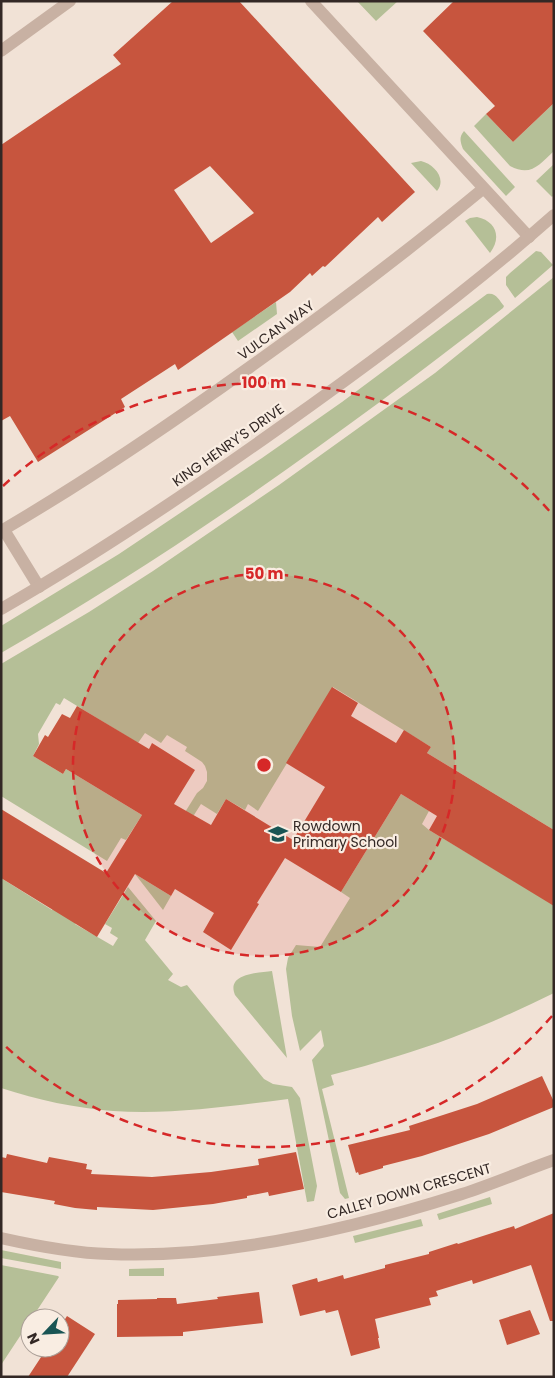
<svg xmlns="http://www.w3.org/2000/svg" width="555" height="1378" font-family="Poppins,sans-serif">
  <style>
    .green { fill: #b5bf97 }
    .building { fill: #c7553e; fill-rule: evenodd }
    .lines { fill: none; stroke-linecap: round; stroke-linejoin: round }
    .minor { stroke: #c8b1a3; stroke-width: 12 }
    .tertiary { stroke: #c8b1a3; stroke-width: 12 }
    .ring { fill: none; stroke: #d62828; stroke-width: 2.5; stroke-dasharray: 9 6 }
    .labels { text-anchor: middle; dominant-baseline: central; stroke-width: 4.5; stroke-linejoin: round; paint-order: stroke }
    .street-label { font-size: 14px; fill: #332825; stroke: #f9ede2 }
    .poi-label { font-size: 14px; fill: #332825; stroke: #f9ede2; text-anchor: start }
    .centre { fill: #d62828; stroke: #f9ede2; stroke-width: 2.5 }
    .ring-label { font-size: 15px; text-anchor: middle; font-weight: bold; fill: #d62828; stroke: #f9ede2; stroke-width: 4.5; stroke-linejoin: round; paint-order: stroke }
  </style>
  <rect width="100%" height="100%" fill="#f1e2d6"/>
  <path class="green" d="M357 1H398L376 21Z
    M554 103V151C539 165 531 177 510 166L474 126 486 114 513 142Z
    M464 131 515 187 506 196 463 149C460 141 459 137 464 131Z
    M421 161C434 164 447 179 437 191L411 163Z
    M554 164V195L552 197 536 181Z
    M477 217C496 221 502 237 490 253L465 221 470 218Z
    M536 251 541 252 553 265 515 298 506 285V277L510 273Z
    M554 277V830L427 753 431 747 333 687 258 811 248 804 245 810 226 799 217 814 201 804 194 815 182 817 197 793 203 788 207 781V772L205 766 202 762 185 751 187 747 167 735 161 743 145 733 138 743 64 698 60 705 56 703 38 734 39 744 33 756 63 774 66 769 142 815 126 840 121 838 107 861 1 796V664L89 612 153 571 279 485 435 373Z
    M487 294C496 292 499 300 504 306L503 308C343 433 177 552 1 653V626L119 554 262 458 342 402Z
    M276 302 277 314 238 341 232 332Z
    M401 794 429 811 422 824 429 830 554 905V993C504 1018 451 1040 398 1056 376 1063 354 1069 331 1075L334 1085 322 1089 349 1198 345 1199 340 1193 312 1060 324 1046 321 1030 300 1051 292 1016 286 969 288 958 296 945 320 947 350 898 341 892Z
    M135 874 171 896 163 910Z
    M1 878 52 910 54 906 77 920 75 924 113 946 118 938 110 933 112 928 105 924 128 887 156 921 145 940 173 974 168 980 181 987 187 985 264 1079 273 1084 292 1087 300 1098 317 1186 314 1201 307 1202 288 1099C232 1106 171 1115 113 1111 75 1108 38 1100 1 1088Z
    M272 971 287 1058 235 995C226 973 258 973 272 971Z
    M490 1197 492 1204 439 1220 437 1214Z
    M421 1219 423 1226 355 1243 353 1236Z
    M1 1250 61 1262V1269L1 1258Z
    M1 1265 58 1276 59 1277 32 1318H30V1321L1 1365Z
    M164 1268V1276H129V1269Z"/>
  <path class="building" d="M173 1H239L415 192 382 222 378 217 325 267 323 266 312 276 310 273 290 292 178 370 175 364 121 399 125 407 38 462 10 416 1 421V145L121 64 113 55ZM210 166 254 213 211 243 174 190Z
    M454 1H554V103L513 142 486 114 495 106 423 31Z
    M332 687 358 703 351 716 396 743 404 730 431 747 427 753 554 830V906L429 830 437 816 401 794 341 892 285 858 257 903 259 904 231 950 203 932 214 913 175 889 171 896 135 874 97 937 1 878V809L106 873 142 815 66 769 63 774 33 756 45 735 48 737 62 714 70 718 77 706 149 749 152 743 195 770 174 804 211 825 226 799 293 840 325 787 286 763Z
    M542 1076 554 1102V1107L489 1134 422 1156 383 1166V1168L359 1175 358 1172 356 1173 348 1145 410 1130 409 1126 477 1104Z
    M296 1152 304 1189 269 1196 268 1192 247 1196V1198L213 1204 153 1210 97 1207V1210L75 1208 54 1204 55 1201 1 1192V1157L6 1158 7 1154 47 1163 49 1157 87 1164 86 1169 92 1170 91 1174 152 1177 211 1172 259 1165 258 1159Z
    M554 1213V1321H550L531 1265 473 1284 472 1280 436 1291 438 1296 429 1298 431 1305 375 1319 379 1338H378L380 1348 351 1356 338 1310 326 1313 325 1310 300 1316 292 1285 317 1278 318 1282 343 1275 344 1279 385 1268V1265L429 1254V1252L457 1243 458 1244 514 1226 515 1229Z
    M259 1292 263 1323 183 1332V1336L117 1337V1304H118V1300L157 1299V1298H176L177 1304 218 1299 217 1297Z
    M530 1310 540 1334 507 1345 499 1320Z
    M67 1316 95 1334 67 1377H28L47 1348H60V1327Z"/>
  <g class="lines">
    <path class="minor" d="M311 1 529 237
      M1 51 70 1
      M4 530 39 587
      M1 531C87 481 169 425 250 367 330 310 408 251 484 188
      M1 1238C37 1246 73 1253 109 1254 225 1259 352 1229 462 1194 493 1184 523 1171 554 1160"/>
    <path class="tertiary" d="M1 609C97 554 189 492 279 428 374 361 467 292 554 215"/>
  </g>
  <circle cx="264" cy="765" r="191" fill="#d62828" fill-opacity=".12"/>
  <g class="ring">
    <circle cx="264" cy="765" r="191"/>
    <path d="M552 1016A382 382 0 0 1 3 1044M3 486A382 382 0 0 1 552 514"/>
  </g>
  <defs>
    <symbol id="school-bare" viewBox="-9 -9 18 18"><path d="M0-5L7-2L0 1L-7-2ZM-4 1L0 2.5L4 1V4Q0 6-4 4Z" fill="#1a5554" stroke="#f9ede2" stroke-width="2.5" paint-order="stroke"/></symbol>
  </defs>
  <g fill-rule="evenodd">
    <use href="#school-bare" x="264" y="820" width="28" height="28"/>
  </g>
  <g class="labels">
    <g class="street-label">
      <text transform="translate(276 330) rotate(-36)">VULCAN WAY</text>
      <text transform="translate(228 445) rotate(-35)">KING HENRY'S DRIVE</text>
      <text transform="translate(409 1191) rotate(-16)">CALLEY DOWN CRESCENT</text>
    </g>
    <g class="poi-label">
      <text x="293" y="826">Rowdown<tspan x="293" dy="16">Primary School</tspan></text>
    </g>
  </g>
  <circle cx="264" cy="765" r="8" class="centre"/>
  <g class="ring-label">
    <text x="264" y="388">100 m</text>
    <text x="264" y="579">50 m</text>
  </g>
  <rect width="555" height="1378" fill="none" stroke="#332825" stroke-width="5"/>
  <g transform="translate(45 1333) rotate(245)"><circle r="24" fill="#f9ede2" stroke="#aa9e96"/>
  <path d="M0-4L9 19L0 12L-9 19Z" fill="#1a5554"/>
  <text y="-8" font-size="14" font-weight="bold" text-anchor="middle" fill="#332825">N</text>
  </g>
</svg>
